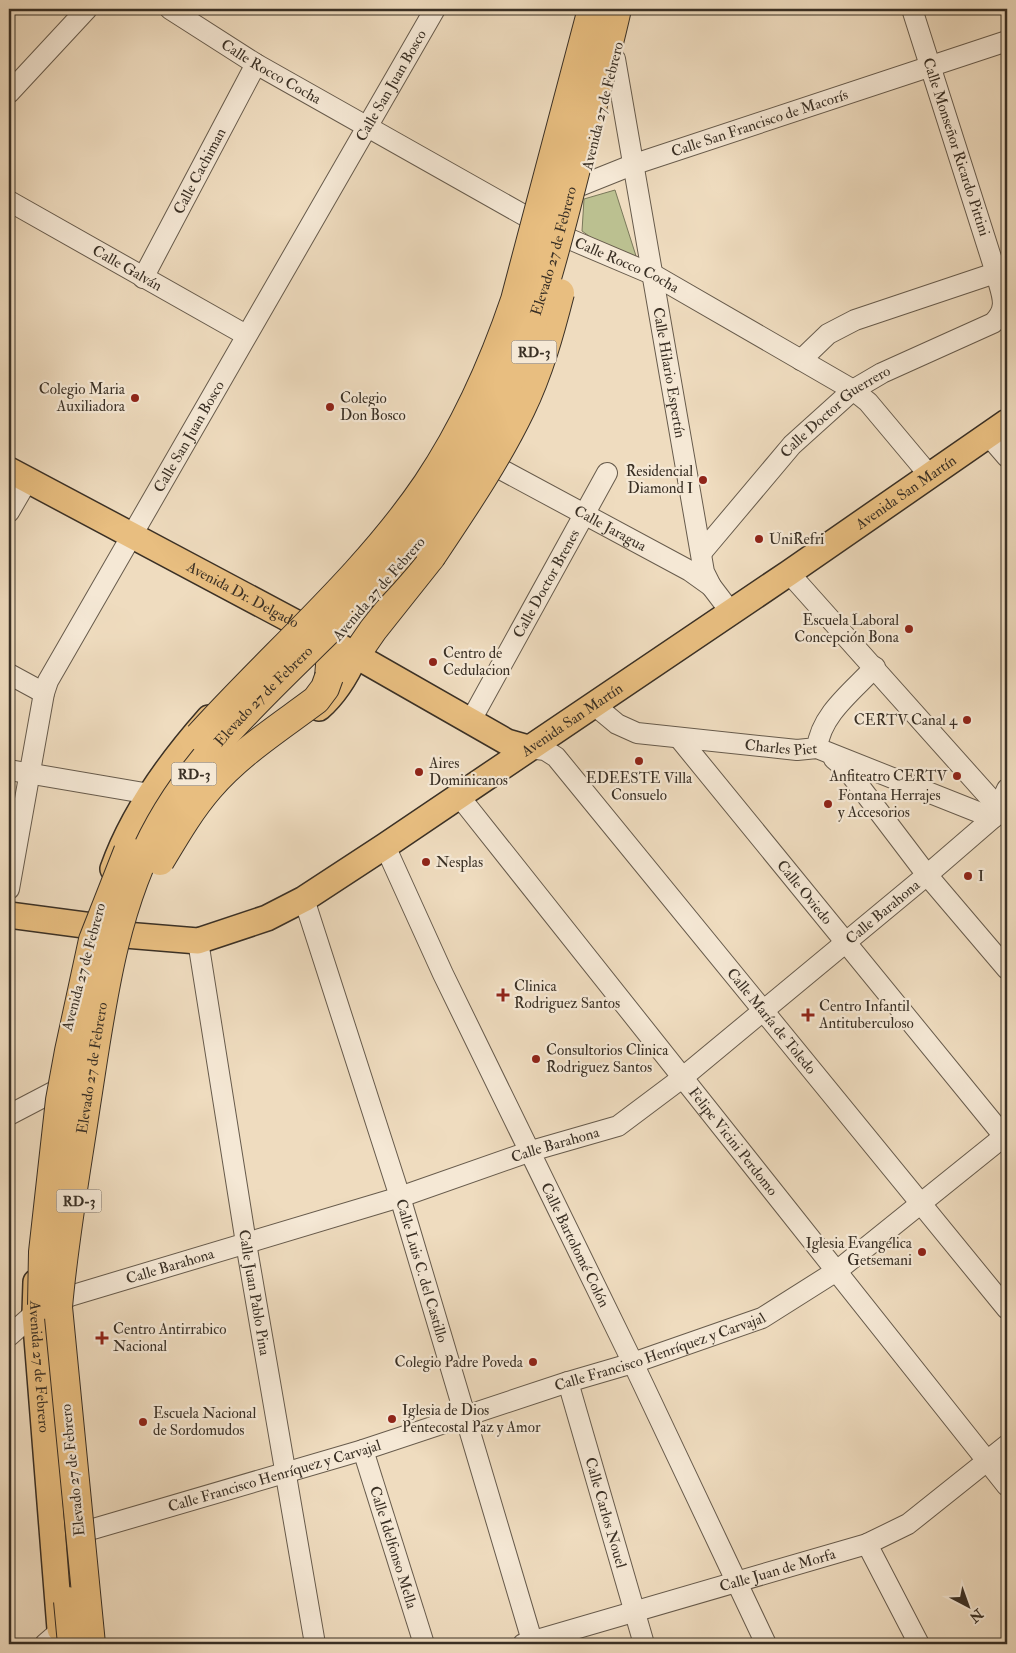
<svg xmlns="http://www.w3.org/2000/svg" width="1016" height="1653" font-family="'IM FELL Double Pica',serif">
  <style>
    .green { fill: #bbc090; stroke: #7a785a }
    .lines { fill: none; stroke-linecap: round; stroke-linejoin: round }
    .minor-casing { stroke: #675b4c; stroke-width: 22 }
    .major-casing { stroke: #3a3025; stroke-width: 28 }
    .highway-casing { stroke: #3a3025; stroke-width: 30 }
    .minor { stroke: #f5e8d5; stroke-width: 20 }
    .major { stroke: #e8be80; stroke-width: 25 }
    .highway { stroke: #e8be80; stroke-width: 28 }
    .highway-bridge-casing { stroke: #3a3025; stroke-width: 30; stroke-linecap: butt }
    .highway-bridge { stroke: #e8be80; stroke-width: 28 }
    .poi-dot { fill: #8f2418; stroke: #f5e8d5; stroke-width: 2 }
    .labels { text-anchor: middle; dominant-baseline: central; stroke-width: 4.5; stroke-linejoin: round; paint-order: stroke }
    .shield { fill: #f5e8d5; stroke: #72675a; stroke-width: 1 }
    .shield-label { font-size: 14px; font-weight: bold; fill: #3a3025 }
    .street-label { font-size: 15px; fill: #3a3025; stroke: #f5e8d5 }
    .poi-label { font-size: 15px; fill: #3a3025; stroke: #f5e8d5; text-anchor: start }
  </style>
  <rect width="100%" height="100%" fill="#efdcbf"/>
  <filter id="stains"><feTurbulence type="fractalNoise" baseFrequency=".004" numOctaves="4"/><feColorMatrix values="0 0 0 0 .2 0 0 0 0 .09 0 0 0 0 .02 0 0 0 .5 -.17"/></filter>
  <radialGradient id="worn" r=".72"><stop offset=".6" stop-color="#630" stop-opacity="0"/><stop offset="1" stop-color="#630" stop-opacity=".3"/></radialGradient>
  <path class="green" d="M615 190 636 256 627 263 582 231 584 199Z"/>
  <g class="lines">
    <defs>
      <g id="minor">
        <path id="s1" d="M170 9 256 64 529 218 567 238 654 275 853 390 868 402 930 476"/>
        <path id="s2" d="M603 46 615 59 704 572 711 586"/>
        <path d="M9 93 87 9"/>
        <path id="s3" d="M561 191 582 185 632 165 1007 41"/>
        <path id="s4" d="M9 201 246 335"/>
        <path id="s5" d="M143 278 256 64"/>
        <path d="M801 360 828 334 855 320 1007 269"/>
        <path d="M988 435 1007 457"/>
        <path id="s6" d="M480 458 690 571 711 586 730 611"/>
        <path d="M9 512 27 481"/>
        <path id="s7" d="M702 552 792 445 853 390 882 373 993 323C1010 307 1001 294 996 273L912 9"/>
        <path d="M789 573 1006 816"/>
        <path d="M9 674 44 693"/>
        <path id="s8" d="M593 704 617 724 637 733 797 750 817 748 993 818"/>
        <path id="s9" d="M470 722 607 473"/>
        <path id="s10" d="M679 738 1007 1140"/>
        <path id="s11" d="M528 748 545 750 556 757 1007 1309"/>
        <path d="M817 748C821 714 853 691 875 667"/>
        <path d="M834 759 848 771 927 875 1007 969"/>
        <path d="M9 770 150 794"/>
        <path id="s12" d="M459 796 1007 1486"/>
        <path id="s13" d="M385 846 443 974 633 1363 766 1644"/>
        <path id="s14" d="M9 889 44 693 48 681 435 9"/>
        <path id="s15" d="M304 899 400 1197 533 1644"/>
        <path id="s16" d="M198 941 246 1243 315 1644"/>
        <path d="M9 1115 53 1092"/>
        <path id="s17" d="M9 1336 35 1313 70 1296 400 1197 531 1151 618 1126 682 1078 927 875 993 818 1007 789"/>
        <path id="s18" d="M568 1382 644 1644"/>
        <path id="s19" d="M363 1450 424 1644"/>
        <path id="s20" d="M93 1529 363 1450 568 1382 633 1363 762 1318 838 1270 1007 1134"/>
        <path d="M867 1544 919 1644"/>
        <path d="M45 1644 60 1631"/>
        <path id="s21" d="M523 1644 867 1544 908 1524 1007 1445"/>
      </g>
      <g id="major">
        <path id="s22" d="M9 470 332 642 507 742 528 748"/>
        <path d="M319 708C336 693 346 676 355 656"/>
        <path d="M113 869C133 812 170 762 209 718"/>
        <path id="s23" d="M9 915 92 926 125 935 198 941 267 918 304 899 385 846 789 573 1007 422"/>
        <path id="s24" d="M36 1282 35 1313 60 1629"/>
      </g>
      <path id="highway" d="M355 656 373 630 431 557
        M329 677 332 642"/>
    </defs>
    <use href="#minor" class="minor-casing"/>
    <use href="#major" class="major-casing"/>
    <use href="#highway" class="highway-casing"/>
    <use href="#minor" class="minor"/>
    <use href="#major" class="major"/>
    <use href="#highway" class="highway"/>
    <defs>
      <g id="highway-bridge">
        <path d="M431 557C463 509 496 461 521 409 539 372 550 332 560 293"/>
        <path d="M199 736C274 653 364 577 427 484 465 427 493 365 515 300L592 9"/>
        <path d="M160 861C175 836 190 810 209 788 239 753 280 727 316 700L325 688 329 677"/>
        <path d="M42 1305 43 1252 60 1100 69 1051 93 940 128 851"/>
        <path d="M68 1601 72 1644"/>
        <path id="s25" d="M91 1644 58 1307C64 1239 76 1172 86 1105 101 1010 112 909 160 824 218 719 330 641 406 547 449 494 489 429 516 366 544 300 561 227 579 157 592 108 606 58 617 9"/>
      </g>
    </defs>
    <use href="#highway-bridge" class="highway-bridge-casing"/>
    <use href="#highway-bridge" class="highway-bridge"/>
  </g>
  <g class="poi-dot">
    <circle cx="135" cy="398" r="5"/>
    <circle cx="330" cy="407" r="5"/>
    <circle cx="703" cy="480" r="5"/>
    <circle cx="759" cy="539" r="5"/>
    <circle cx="909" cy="629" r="5"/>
    <circle cx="433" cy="662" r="5"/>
    <circle cx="967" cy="720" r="5"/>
    <circle cx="639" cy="761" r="5"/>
    <circle cx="419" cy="772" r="5"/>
    <circle cx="957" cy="776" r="5"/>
    <circle cx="828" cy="804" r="5"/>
    <circle cx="426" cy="862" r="5"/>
    <circle cx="968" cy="876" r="5"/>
    <path d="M500.5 987.5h5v5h5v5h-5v5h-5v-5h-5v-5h5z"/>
    <path d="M805.5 1007.5h5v5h5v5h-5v5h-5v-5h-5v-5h5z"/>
    <circle cx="536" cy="1059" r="5"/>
    <circle cx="922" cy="1252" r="5"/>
    <path d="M99.5 1330.5h5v5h5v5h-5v5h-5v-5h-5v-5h5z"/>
    <circle cx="533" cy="1362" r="5"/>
    <circle cx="392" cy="1419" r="5"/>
    <circle cx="143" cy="1422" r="5"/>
  </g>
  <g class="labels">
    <g class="shield">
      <rect x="511.5" y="340.5" width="45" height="23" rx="4"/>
      <rect x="171.5" y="762.5" width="45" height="23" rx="4"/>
      <rect x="56.5" y="1189.5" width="45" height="23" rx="4"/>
    </g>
    <g class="shield-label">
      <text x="534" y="352">RD-3</text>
      <text x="194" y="774">RD-3</text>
      <text x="79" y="1201">RD-3</text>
    </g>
    <g class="street-label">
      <text stroke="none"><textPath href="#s1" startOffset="119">Calle Rocco Cocha</textPath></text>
      <text stroke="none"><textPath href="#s14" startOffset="899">Calle San Juan Bosco</textPath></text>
      <text transform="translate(603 106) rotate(-76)">Avenida 27 de Febrero</text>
      <text stroke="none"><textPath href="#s3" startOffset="210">Calle San Francisco de Macorís</textPath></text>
      <text transform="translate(956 147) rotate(72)">Calle Monseñor Ricardo Pittini</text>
      <text stroke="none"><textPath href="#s5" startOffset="121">Calle Cachiman</textPath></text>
      <text stroke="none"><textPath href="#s25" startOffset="1540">Elevado 27 de Febrero</textPath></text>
      <text stroke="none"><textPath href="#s1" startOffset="524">Calle Rocco Cocha</textPath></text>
      <text stroke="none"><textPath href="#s4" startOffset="136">Calle Galván</textPath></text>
      <text stroke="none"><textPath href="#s2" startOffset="336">Calle Hilario Espertín</textPath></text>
      <text stroke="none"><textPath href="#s7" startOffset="195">Calle Doctor Guerrero</textPath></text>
      <text stroke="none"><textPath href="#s14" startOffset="494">Calle San Juan Bosco</textPath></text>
      <text stroke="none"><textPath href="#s23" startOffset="1032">Avenida San Martín</textPath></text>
      <text stroke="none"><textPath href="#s6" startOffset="148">Calle Jaragua</textPath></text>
      <text stroke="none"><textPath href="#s9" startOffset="158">Calle Doctor Brenes</textPath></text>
      <text transform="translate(379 589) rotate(-49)">Avenida 27 de Febrero</text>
      <text stroke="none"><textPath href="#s22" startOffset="265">Avenida Dr. Delgado</textPath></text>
      <text stroke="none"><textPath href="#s25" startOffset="1000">Elevado 27 de Febrero</textPath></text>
      <text stroke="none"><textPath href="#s23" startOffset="628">Avenida San Martín</textPath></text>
      <text stroke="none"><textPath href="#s8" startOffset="198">Charles Piet</textPath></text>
      <text stroke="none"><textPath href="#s10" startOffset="199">Calle Oviedo</textPath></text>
      <text stroke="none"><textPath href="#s17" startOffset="988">Calle Barahona</textPath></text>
      <text transform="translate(84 967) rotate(-75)">Avenida 27 de Febrero</text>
      <text stroke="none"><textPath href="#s11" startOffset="371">Calle María de Toledo</textPath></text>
      <text stroke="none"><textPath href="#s25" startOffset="580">Elevado 27 de Febrero</textPath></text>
      <text stroke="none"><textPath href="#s12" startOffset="441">Felipe Vicini Perdomo</textPath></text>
      <text stroke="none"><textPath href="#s17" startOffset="582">Calle Barahona</textPath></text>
      <text stroke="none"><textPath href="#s13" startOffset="442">Calle Bartolomé Colón</textPath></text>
      <text stroke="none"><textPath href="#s17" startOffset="178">Calle Barahona</textPath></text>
      <text stroke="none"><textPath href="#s15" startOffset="390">Calle Luis C. del Castillo</textPath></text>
      <text stroke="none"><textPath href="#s16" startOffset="356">Calle Juan Pablo Pina</textPath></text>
      <text stroke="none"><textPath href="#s20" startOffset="594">Calle Francisco Henríquez y Carvajal</textPath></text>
      <text stroke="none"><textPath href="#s24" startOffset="85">Avenida 27 de Febrero</textPath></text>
      <text transform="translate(73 1470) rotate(-96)">Elevado 27 de Febrero</text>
      <text stroke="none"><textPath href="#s20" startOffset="189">Calle Francisco Henríquez y Carvajal</textPath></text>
      <text stroke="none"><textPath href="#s18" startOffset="136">Calle Carlos Nouel</textPath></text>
      <text stroke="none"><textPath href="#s19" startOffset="102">Calle Idelfonso Mella</textPath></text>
      <text stroke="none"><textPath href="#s21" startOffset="265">Calle Juan de Morfa</textPath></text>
    </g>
    <g class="poi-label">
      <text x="125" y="389" text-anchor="end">Colegio Maria<tspan x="125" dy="17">Auxiliadora</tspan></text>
      <text x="340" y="398">Colegio<tspan x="340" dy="17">Don Bosco</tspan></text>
      <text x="693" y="471" text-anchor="end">Residencial<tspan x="693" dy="17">Diamond I</tspan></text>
      <text x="769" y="539">UniRefri</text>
      <text x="899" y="620" text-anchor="end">Escuela Laboral<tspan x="899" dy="17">Concepción Bona</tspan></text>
      <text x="443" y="653">Centro de<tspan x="443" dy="17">Cedulacion</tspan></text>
      <text x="957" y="720" text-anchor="end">CERTV Canal 4</text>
      <text x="429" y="763">Aires<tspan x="429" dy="17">Dominicanos</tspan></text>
      <text x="947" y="776" text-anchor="end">Anfiteatro CERTV</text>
      <text x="639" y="778" text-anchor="middle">EDEESTE Villa<tspan x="639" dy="17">Consuelo</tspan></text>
      <text x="838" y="795">Fontana Herrajes<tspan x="838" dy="17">y Accesorios</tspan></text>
      <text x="436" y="862">Nesplas</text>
      <text x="978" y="876">I</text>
      <text x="514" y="986">Clinica<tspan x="514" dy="17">Rodriguez Santos</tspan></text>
      <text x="819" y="1006">Centro Infantil<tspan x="819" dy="17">Antituberculoso</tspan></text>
      <text x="546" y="1050">Consultorios Clinica<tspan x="546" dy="17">Rodriguez Santos</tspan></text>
      <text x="912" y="1243" text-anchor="end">Iglesia Evangélica<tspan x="912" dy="17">Getsemani</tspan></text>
      <text x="113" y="1329">Centro Antirrabico<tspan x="113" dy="17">Nacional</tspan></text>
      <text x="523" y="1362" text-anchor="end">Colegio Padre Poveda</text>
      <text x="402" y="1410">Iglesia de Dios<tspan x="402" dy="17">Pentecostal Paz y Amor</tspan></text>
      <text x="153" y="1413">Escuela Nacional<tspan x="153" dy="17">de Sordomudos</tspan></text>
    </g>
  </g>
  <rect width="1016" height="1653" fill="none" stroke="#efdcbf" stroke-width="30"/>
  <rect x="10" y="10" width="996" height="1633" fill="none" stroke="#3a3025" stroke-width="2.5"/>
  <rect x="15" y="15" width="986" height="1623" fill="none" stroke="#3a3025"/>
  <g transform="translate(968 1606) rotate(139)" stroke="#f5e8d5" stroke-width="4" paint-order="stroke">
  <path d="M0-4L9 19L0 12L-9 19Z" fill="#3a3025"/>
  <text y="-8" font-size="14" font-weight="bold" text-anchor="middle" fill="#3a3025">N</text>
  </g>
  <rect width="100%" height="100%" filter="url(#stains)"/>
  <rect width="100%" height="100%" fill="url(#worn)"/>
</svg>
